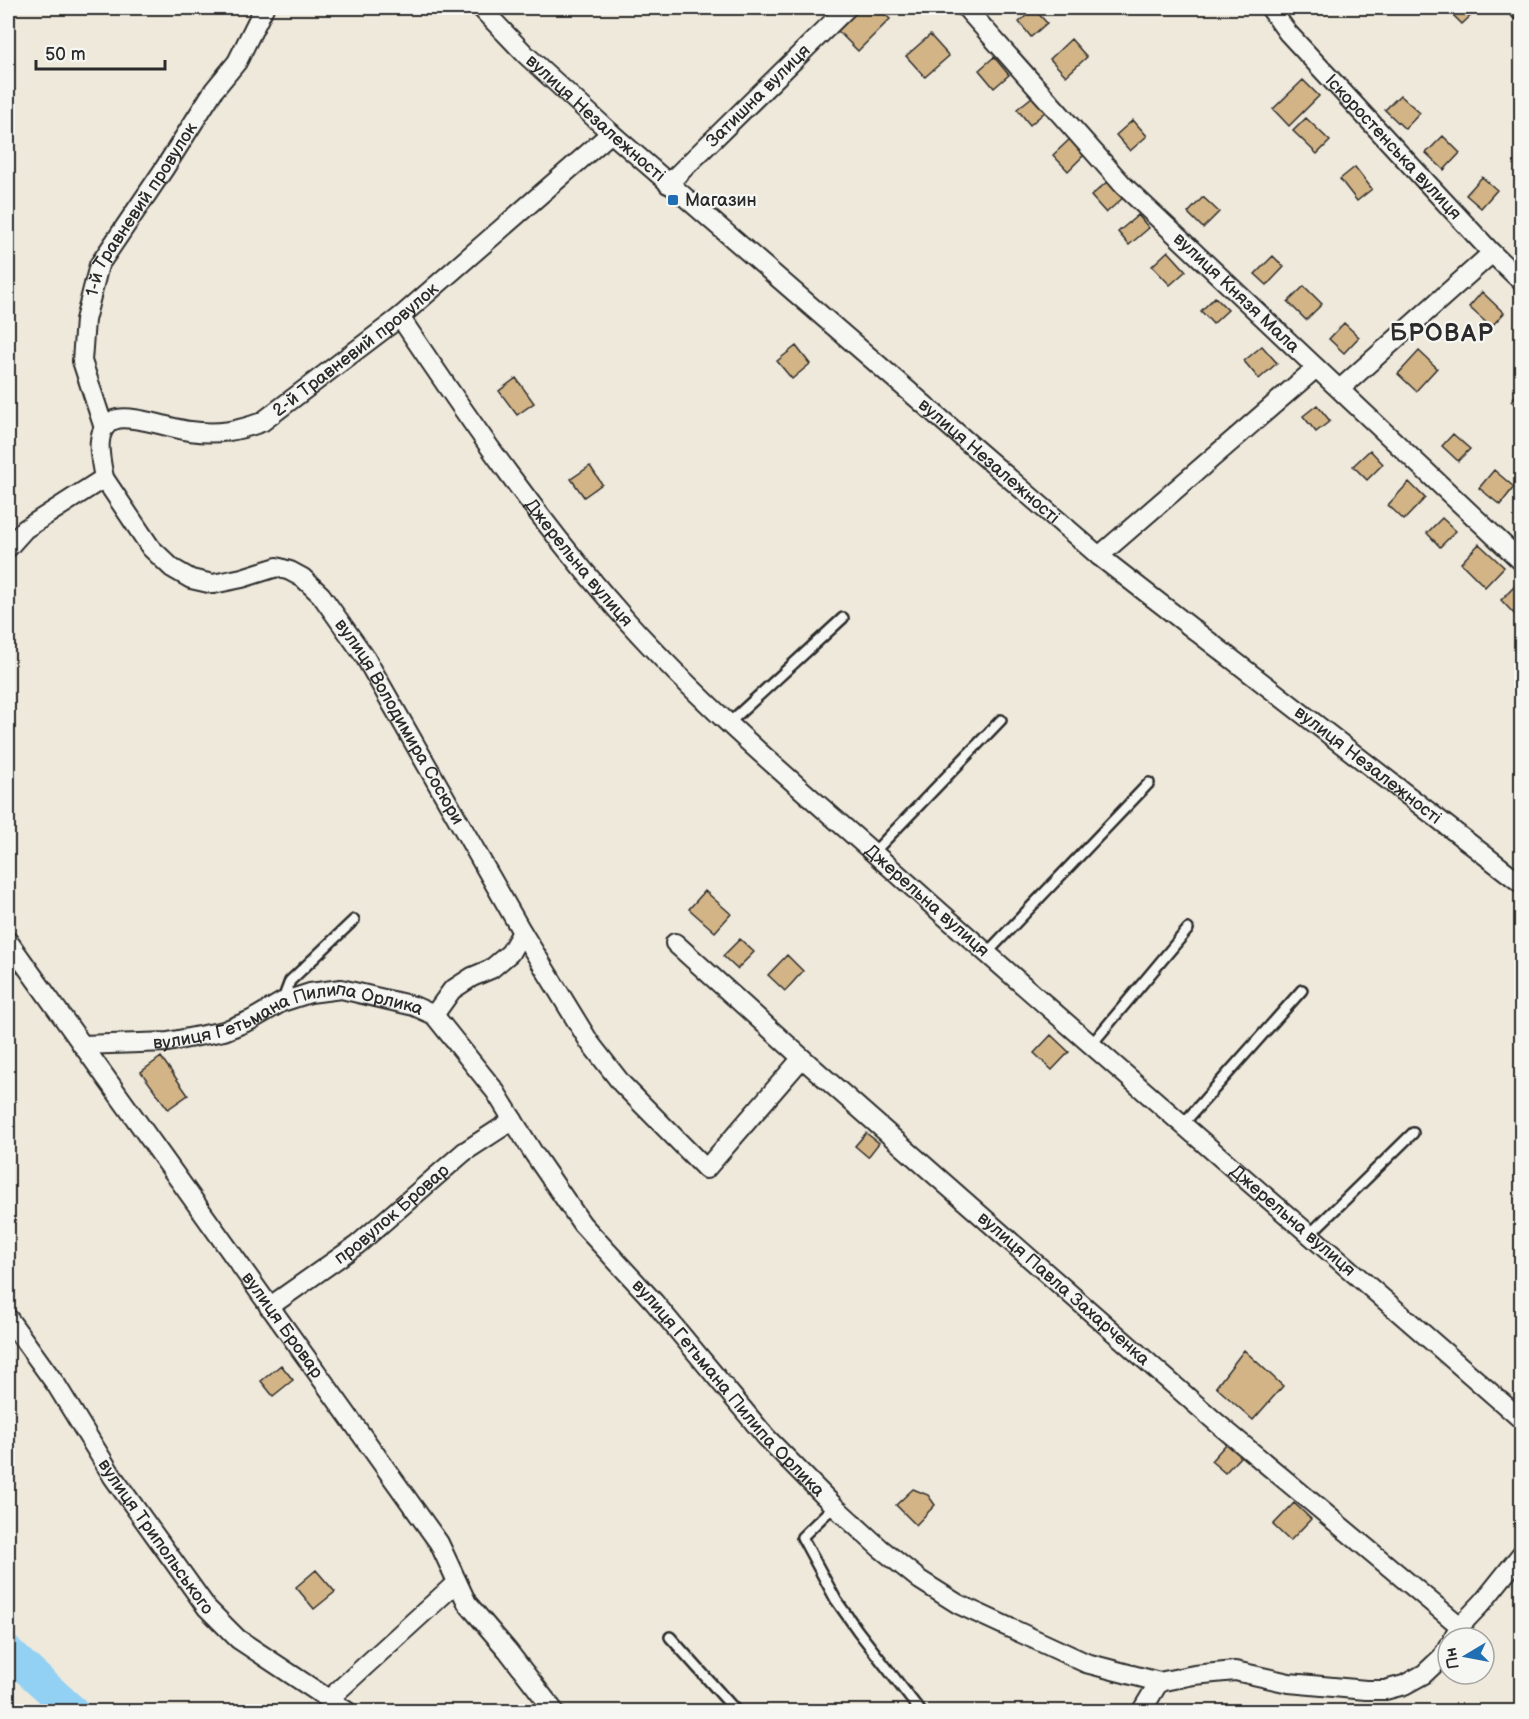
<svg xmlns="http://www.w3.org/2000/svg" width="1529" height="1719" font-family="'Balsamiq Sans',sans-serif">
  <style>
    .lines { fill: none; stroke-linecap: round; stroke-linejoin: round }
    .river { stroke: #92d1f3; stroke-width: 32 }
    .building { fill: #d2b486; stroke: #2b2b2b; stroke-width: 1.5 }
    .service-casing { stroke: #2b2b2b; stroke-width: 14 }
    .minor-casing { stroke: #2b2b2b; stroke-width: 22 }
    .service { stroke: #f6f6f2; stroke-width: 9 }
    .minor { stroke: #f6f6f2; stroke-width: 18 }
    .poi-dot { fill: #1f6fb2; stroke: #f6f6f2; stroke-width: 2 }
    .labels { text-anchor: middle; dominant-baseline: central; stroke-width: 4.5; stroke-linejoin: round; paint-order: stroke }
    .street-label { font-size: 18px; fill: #2b2b2b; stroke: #f6f6f2 }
    .poi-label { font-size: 18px; fill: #2b2b2b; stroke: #f6f6f2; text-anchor: start }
    .district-label { font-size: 24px; font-weight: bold; letter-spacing: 1.5px; fill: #2b2b2b; stroke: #f6f6f2 }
  </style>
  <rect width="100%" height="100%" fill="#efe9dc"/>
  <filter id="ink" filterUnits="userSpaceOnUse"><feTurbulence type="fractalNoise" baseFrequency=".0167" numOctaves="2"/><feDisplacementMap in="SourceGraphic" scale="12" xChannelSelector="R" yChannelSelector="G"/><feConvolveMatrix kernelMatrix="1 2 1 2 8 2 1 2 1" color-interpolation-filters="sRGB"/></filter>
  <g filter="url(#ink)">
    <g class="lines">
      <path class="river" d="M8 1652 74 1712"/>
    </g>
    <path class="building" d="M861 8H878L890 19 858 51 838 31Z
      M1459 8H1476L1478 9 1462 24 1452 14Z
      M1034 9 1047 23 1031 37 1019 22Z
      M930 35 949 56 925 77 906 56Z
      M1071 39 1087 57 1066 76 1050 59Z
      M994 57 1009 75 994 88 979 70Z
      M1303 80 1319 96 1289 126 1273 109Z
      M1400 95 1420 113 1405 129 1385 110Z
      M1032 97 1045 112 1030 125 1017 109Z
      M1306 118 1330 141 1317 154 1293 131Z
      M1133 120 1147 136 1130 151 1116 135Z
      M1443 136 1460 153 1444 170 1426 153Z
      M1070 139 1085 154 1068 171 1053 155Z
      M1355 167 1372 189 1357 201 1340 179Z
      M1482 177 1497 190 1481 208 1466 195Z
      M1109 180 1124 197 1106 213 1091 196Z
      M1203 197 1219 212 1203 228 1188 213Z
      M1138 215 1149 228 1129 245 1118 232Z
      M1168 251 1186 271 1170 285 1152 266Z
      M1273 256 1284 267 1267 285 1255 274Z
      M1304 286 1322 304 1306 320 1288 302Z
      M1482 292 1504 313 1491 327 1469 307Z
      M1215 297 1228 310 1213 324 1201 311Z
      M1344 323 1359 337 1344 353 1329 339Z
      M796 346 810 364 792 379 777 361Z
      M1262 346 1277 363 1259 379 1244 361Z
      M1419 351 1437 368 1416 391 1398 374Z
      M516 378 534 403 517 415 499 391Z
      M1519 391 1522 393V410L1511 401Z
      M1317 405 1330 421 1316 432 1303 416Z
      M1453 434 1470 449 1458 461 1442 446Z
      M1370 450 1383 464 1367 480 1353 466Z
      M590 466 602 484 584 497 571 479Z
      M1494 470 1514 487 1500 505 1479 488Z
      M1409 482 1425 498 1404 520 1388 505Z
      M1442 518 1456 531 1440 547 1427 533Z
      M1479 544 1504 567 1485 587 1461 563Z
      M1515 586 1522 593V612L1517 617 1501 600Z
      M705 891 731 914 715 932 689 909Z
      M740 939 754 952 737 969 723 956Z
      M787 955 803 971 785 991 768 975Z
      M1051 1035 1069 1052 1052 1070 1034 1053Z
      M161 1057 188 1095 168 1109 141 1072Z
      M866 1133 879 1143 868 1157 855 1146Z
      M1244 1350 1283 1386 1253 1420 1216 1387Z
      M281 1365 293 1380 273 1396 261 1381Z
      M1227 1443 1241 1456 1225 1473 1211 1461Z
      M913 1489 928 1495 935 1505 916 1525 896 1505Z
      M1294 1503 1311 1519 1290 1541 1273 1525Z
      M316 1570 335 1592 314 1609 296 1587Z"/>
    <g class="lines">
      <defs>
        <path id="service" d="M729 723 843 618
          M874 852 1001 720
          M987 953 1149 783
          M282 1002 290 981 354 920
          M1091 1045 1188 929
          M1183 1124 1302 990
          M1310 1234 1413 1133
          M834 1506 802 1537 836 1600 858 1631 921 1712
          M670 1637 737 1712"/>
        <g id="minor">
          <path id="s1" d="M481 8 526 55 611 133 1099 556 1522 884"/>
          <path id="s2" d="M966 8 1124 186 1522 562"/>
          <path id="s3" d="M1270 8 1288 33 1492 253 1522 282"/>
          <path d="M1517 8 1522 12"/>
          <path id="s4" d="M668 184 847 8"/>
          <path id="s5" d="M400 317C471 423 543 527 628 622 720 724 828 811 930 903 1126 1077 1325 1247 1522 1420"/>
          <path d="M1340 389 1492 253"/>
          <path id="s6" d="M104 428 82 361 85 320 99 265 164 169 214 90 237 62 264 8"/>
          <path id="s7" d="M104 478C101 461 92 429 114 420 129 413 172 429 190 431 218 435 237 431 262 422L400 317 611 133"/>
          <path id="s8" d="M8 548 25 529 104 478 151 548 172 568 191 579 213 584 242 578 277 567 290 571 303 578 321 595 365 657 522 932 590 1043 622 1084 706 1169 802 1058"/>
          <path d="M1099 556 1316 368"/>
          <path id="s9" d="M8 941 439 1543 467 1603 508 1651 555 1712"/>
          <path id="s10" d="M675 943 802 1058 1217 1423 1460 1626"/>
          <path d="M434 1015 452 990 472 977 491 969 510 953 522 932"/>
          <path id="s11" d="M82 1045 168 1042 224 1031 251 1020 282 1002 310 993 341 989 414 1006 434 1015 495 1091 534 1154 582 1224 654 1302 766 1437 834 1506 880 1548 920 1580 958 1604 1086 1663 1159 1682 1194 1675 1235 1671 1289 1683 1366 1690H1385L1404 1685 1424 1674 1442 1657 1448 1646"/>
          <path id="s12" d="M269 1307 357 1245 464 1152 513 1120"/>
          <path id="s13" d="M8 1318 57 1386 113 1477 207 1608 238 1639 348 1712"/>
          <path d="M1454 1636 1460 1626 1482 1603 1522 1553"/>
          <path d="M329 1699 457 1582"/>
          <path d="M1141 1712 1159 1682"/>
        </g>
      </defs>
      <use href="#service" class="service-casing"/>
      <use href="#minor" class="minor-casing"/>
      <use href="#service" class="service"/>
      <use href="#minor" class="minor"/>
    </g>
  </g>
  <rect class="poi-dot" x="667" y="194" width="12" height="12" rx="3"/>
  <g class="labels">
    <g class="street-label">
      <text stroke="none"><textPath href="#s4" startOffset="126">Затишна вулиця</textPath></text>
      <text stroke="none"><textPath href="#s1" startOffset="159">вулиця Незалежності</textPath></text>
      <text stroke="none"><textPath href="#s3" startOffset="186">Іскоростенська вулиця</textPath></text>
      <text stroke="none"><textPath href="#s6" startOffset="237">1-й Травневий провулок</textPath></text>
      <text stroke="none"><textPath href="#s2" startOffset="393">вулиця Князя Мала</textPath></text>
      <text stroke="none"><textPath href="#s7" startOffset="333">2-й Травневий провулок</textPath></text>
      <text stroke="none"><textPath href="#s1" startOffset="681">вулиця Незалежності</textPath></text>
      <text stroke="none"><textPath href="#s5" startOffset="304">Джерельна вулиця</textPath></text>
      <text stroke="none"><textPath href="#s8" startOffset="546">вулиця Володимира Сосюри</textPath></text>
      <text stroke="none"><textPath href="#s1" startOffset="1167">вулиця Незалежності</textPath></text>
      <text stroke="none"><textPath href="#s5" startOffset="790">Джерельна вулиця</textPath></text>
      <text stroke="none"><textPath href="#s11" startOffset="212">вулиця Гетьмана Пилипа Орлика</textPath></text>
      <text stroke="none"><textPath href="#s12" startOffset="154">провулок Бровар</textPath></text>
      <text stroke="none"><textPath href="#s5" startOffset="1276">Джерельна вулиця</textPath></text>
      <text stroke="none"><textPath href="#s10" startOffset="520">вулиця Павла Захарченка</textPath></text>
      <text stroke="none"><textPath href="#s9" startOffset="472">вулиця Бровар</textPath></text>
      <text stroke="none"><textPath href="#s11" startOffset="842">вулиця Гетьмана Пилипа Орлика</textPath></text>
      <text stroke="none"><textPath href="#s13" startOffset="264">вулиця Трипольського</textPath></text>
    </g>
    <g class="poi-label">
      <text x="685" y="200">Магазин</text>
    </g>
    <g class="district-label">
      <text x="1442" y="333">БРОВАР</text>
    </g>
  </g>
  <rect width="1529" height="1719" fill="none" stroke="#f6f6f2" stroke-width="30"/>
  <rect x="15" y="15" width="1499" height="1689" fill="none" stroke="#2b2b2b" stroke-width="2" filter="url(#ink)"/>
  <g transform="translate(1466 1656) rotate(260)"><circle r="28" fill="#f6f6f2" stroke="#a5a5a2" stroke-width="1.5"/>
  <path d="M0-4.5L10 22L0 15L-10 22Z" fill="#1f6fb2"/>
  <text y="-9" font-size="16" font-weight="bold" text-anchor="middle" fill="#2b2b2b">Пн</text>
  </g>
  <path d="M36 60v9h129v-9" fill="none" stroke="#2b2b2b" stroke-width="3"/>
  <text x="45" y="60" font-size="18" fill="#2b2b2b" stroke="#f6f6f2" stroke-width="4.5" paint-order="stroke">50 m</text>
</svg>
